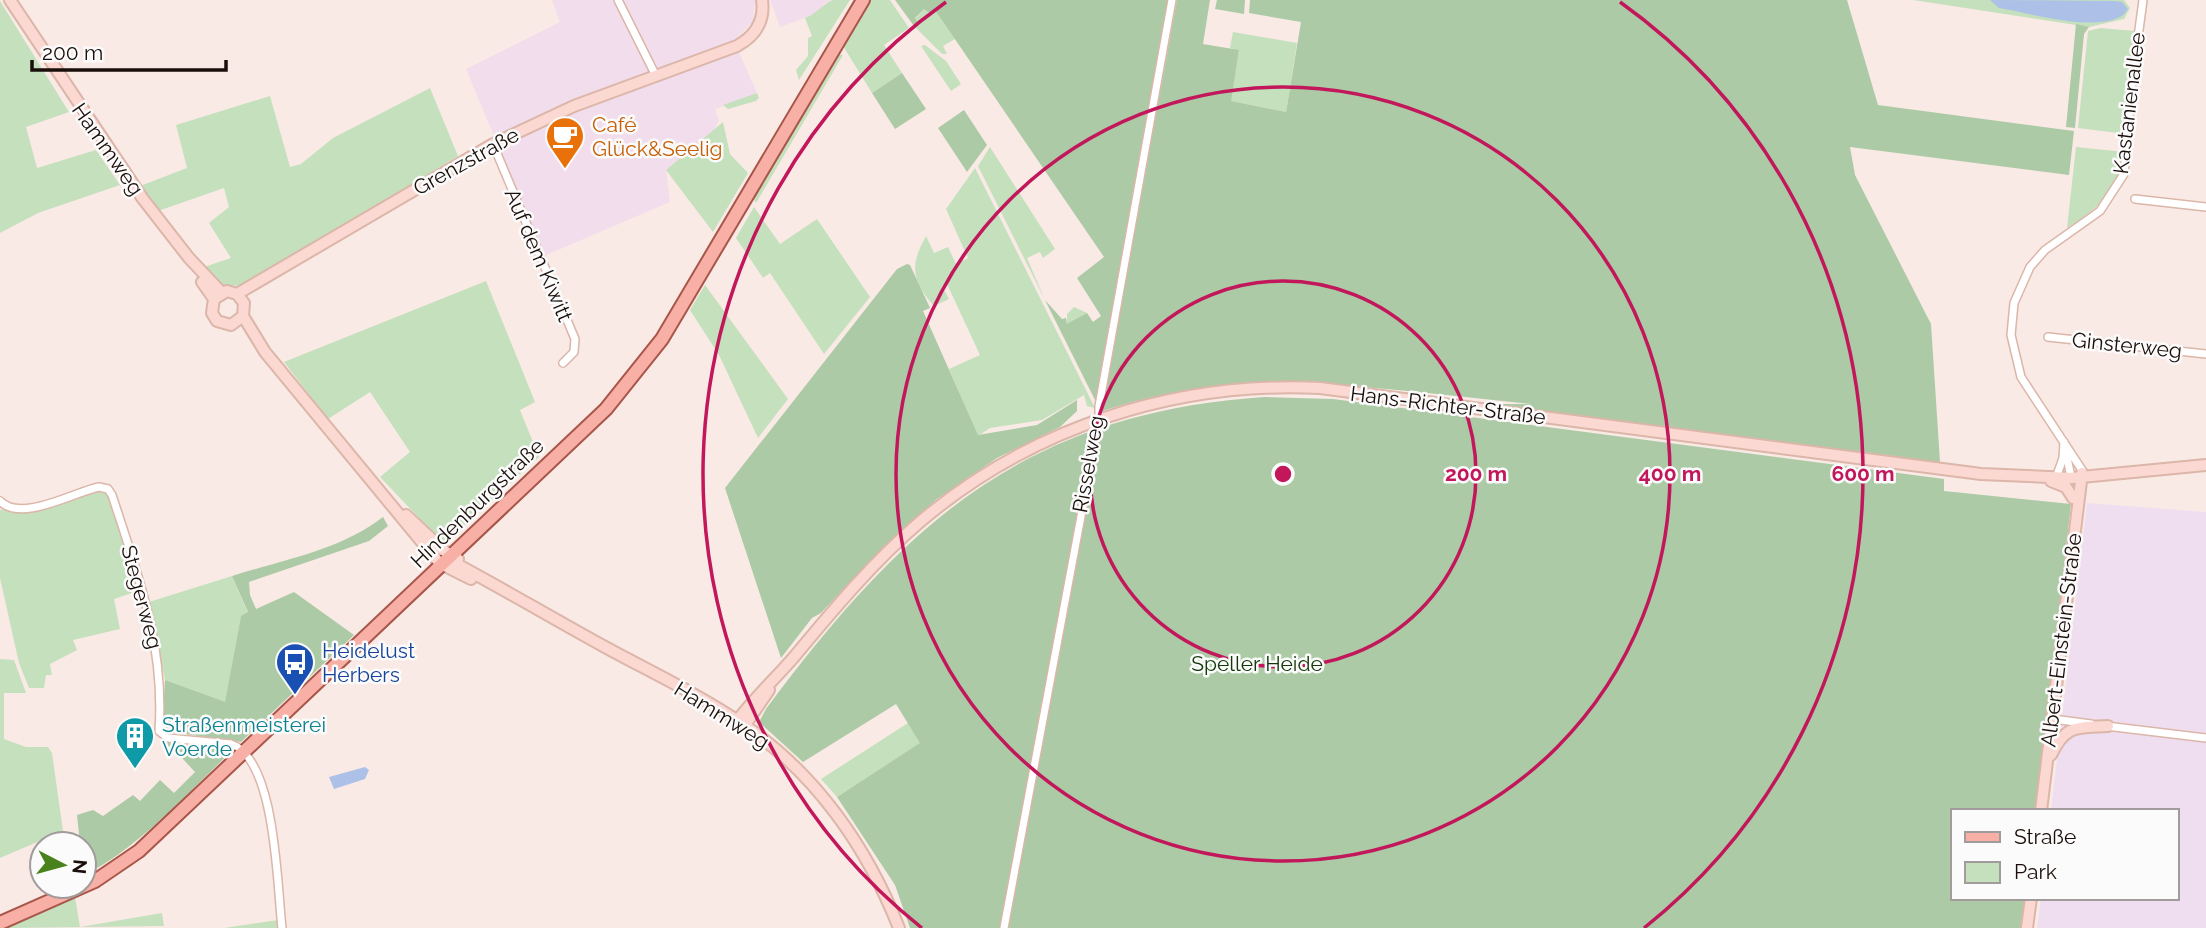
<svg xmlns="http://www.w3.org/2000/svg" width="2206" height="928" font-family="Raleway,sans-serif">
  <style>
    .commercial { fill: #f2ddec }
    .industrial { fill: #efdef0 }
    .green { fill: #c4e0bd }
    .forest { fill: #accaa5 }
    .water { fill: #acc0e8 }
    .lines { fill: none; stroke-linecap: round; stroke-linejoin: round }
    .street-casing { stroke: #dbb6a9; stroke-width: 10 }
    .secondary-casing { stroke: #dbb6a9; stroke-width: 14 }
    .primary-casing { stroke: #a85649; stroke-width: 16 }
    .street { stroke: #fff; stroke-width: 7 }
    .secondary { stroke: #fcd8d3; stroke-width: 10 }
    .primary { stroke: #f8b0a6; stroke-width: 12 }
    .ring { fill: none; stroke: #c2185b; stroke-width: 3.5 }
    .labels { text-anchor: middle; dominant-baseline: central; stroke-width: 5; stroke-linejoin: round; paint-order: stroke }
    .street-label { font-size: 21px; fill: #1a0e0a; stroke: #fbfbfb }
    .food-label { font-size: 21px; fill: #c56008; stroke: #fbfbfb; text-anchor: start }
    .transit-label { font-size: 21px; fill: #164399; stroke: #fbfbfb; text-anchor: start }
    .park-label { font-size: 21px; fill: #113a06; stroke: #fbfbfb }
    .culture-label { font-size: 21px; fill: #0d838f; stroke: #fbfbfb; text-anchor: start }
    .centre { fill: #c2185b; stroke: #fbfbfb; stroke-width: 3.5 }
    .ring-label { font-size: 21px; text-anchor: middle; font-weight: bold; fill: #c2185b; stroke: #fbfbfb; stroke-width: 5; stroke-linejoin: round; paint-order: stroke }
  </style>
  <rect width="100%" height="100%" fill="#faeae5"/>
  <path class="commercial" d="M552 0H755L753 21 734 41 757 93 715 109 719 120 714 130 666 170 670 202 544 256 466 69 560 22Z
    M770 0H833L825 3 816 14 780 27Z"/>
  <path class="industrial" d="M2087 503 2206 512V928H2037L2041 898H2176V811H2051Z"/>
  <path class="green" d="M833 0H850L799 80 796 70 808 56V38L812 36 805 18C817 14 822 4 833 0Z
    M866 0H890L909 28 884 45 902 73 872 93 843 46Z
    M1913 0H2124L2130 8 2124 19 2089 27Z
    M0 1 69 112 26 127 37 168 96 150 120 185 38 213 0 233Z
    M924 9H935L955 39 943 46 947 54H942L914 26 918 23 915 19Z
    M2100 28 2135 31 2126 134 2078 128 2088 31Z
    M1233 32 1297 43 1286 112 1230 101 1239 51 1230 48Z
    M925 45 946 61 961 84 951 91 921 46Z
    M837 54 843 55 756 203 753 197Z
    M430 88 458 156 245 286 218 285 201 268 231 258 209 223 229 207 224 188 158 211 140 186 187 168 176 125 270 96 290 167 301 164 333 138Z
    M757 93 759 98 756 101 728 109 723 105Z
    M723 122 730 154 748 173 713 232 666 170Z
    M990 147 1055 249 1043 258 1040 252 1027 258 1045 300 978 166Z
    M2076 147 2125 152C2117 194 2101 206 2067 228Z
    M975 168 1095 408 1087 406 1084 395 1042 420 990 428 978 436 949 369 980 355 947 284 942 286 949 299 934 306C911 280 910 265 926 236L934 253 948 247 956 264 968 258 946 209Z
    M754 207 780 244 817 219 870 297 824 354 770 273 763 278 736 238Z
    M486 281 535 402 520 410 539 457 444 544 380 477 410 452 370 392 328 419 284 362Z
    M705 285 788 399 758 438 719 355 690 310Z
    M1074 307 1087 313 1067 325V314Z
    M96 490 106 491 110 495 141 590 114 599 120 629 73 640 77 650 50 664 52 675H46L44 688H29L19 663 0 578V510Z
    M232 576 248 613 241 616 225 703 165 680 149 602Z
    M0 659 14 660 26 693H4V739L26 747H48L52 753 63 831 0 858Z
    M908 723 921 743 837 797 821 779Z
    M75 897 80 927 162 913 164 926 6 928Z
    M278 920 279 928H224Z"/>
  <path class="forest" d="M895 0H1170L1096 402 1045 300 1062 319 1066 318 1067 324 1087 313 1093 322 1101 316 1077 278 1104 257 935 10 930 13 924 9 915 18 918 23 914 26Z
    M1177 0H1210L1203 44 1239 50 1231 101 1286 112 1301 22 1249 13 1250 0H1847L1878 105 2074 131 2069 175 1850 147 1855 175 1931 324 1940 462 1489 404H1532C1386 390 1245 364 1102 411Z
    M1217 0H1245L1244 14 1215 9Z
    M2076 24 2089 27 2084 34 2075 128 2066 127Z
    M902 73 926 109 895 129 872 93Z
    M964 110 987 145 967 172 938 128Z
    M907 264 910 265 930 308 923 311 978 435 1037 425 1077 400V411L1060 427 997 458 937 499 885 545 821 613 812 618 781 658 725 488 897 269Z
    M1265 397 1333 399 1944 479V491L2071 504 2036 811H1952V898H2026L2023 928H910L895 885 837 797 920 743 896 704 803 762 759 722 766 709C904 524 1024 413 1265 397Z
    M383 517 388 526 369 541 249 582 250 595 256 609 294 592 354 635 241 742 164 731 162 727 165 680 225 702 241 616 248 612 232 576C282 560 341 550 383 517Z
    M166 742 229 748 232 751C188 792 138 849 84 875V844H80L77 815 93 810 103 816 133 795 140 801 160 780 174 793 195 772 182 758 163 747Z"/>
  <path class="water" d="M1990 0 2114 1 2122 2 2128 9C2112 38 2026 12 1999 8Z
    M365 767 369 770 365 779 334 789 329 777Z"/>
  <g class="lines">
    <defs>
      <path id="street" d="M618 0 656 76
        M493 144 575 339 574 352 563 363
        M2135 199 2206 207
        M2048 337 2206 354
        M2066 453 2070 472
        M2082 470 2021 377 2011 335 2014 303 2030 267 2045 250 2100 211 2124 174 2132 82 2143 0
        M2056 478 2063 458 2064 442
        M0 501C21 523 74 492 99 487L108 489 112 495C138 575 165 645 159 731L168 738 231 744C276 759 277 886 282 928
        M2053 719 2091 724
        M2106 726 2206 738
        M1004 928 1099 420V406L1172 0"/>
      <path id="secondary" d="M10 0 143 199 189 258 222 293
        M202 282 214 299 212 313 217 321 231 325 243 316 244 303 237 294 227 291 214 299
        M237 294 493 144 574 106 737 46C755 36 765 21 762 0
        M243 316 265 352 435 558 441 564 471 579
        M2051 481 2066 487 2073 498
        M406 515 443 550 458 559
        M447 559C500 587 552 618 605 647 651 672 700 695 744 725 816 774 867 847 899 928
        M737 721C755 697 775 679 794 657 833 610 874 561 921 521 1032 427 1176 381 1320 388L1981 474 2071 478 2206 465
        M745 725 769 690
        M2051 755C2066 724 2076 728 2108 726
        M2041 811 2082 473
        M2027 928 2031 898"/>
      <path id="primary" d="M0 923 95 881 139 851 606 409 662 339 863 0"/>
    </defs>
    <use href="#street" class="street-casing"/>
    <use href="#secondary" class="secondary-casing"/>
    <use href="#primary" class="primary-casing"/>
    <use href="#street" class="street"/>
    <use href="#secondary" class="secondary"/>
    <use href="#primary" class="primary"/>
  </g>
  <g class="ring">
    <circle cx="1283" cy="474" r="193"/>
    <circle cx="1283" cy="474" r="387"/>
    <path d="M922 928A580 580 0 0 1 946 2M1620 2A580 580 0 0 1 1644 928"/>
  </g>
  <defs>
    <symbol id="cafe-pin" viewBox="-11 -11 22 30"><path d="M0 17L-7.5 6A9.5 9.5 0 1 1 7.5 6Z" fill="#e8710a" stroke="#fbfbfb"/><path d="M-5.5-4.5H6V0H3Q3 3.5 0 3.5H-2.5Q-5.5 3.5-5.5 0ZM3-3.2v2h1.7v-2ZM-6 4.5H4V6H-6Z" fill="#fff"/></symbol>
    <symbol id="bus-pin" viewBox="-11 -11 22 30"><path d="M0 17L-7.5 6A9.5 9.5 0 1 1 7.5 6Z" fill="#1a4fb4" stroke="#fbfbfb"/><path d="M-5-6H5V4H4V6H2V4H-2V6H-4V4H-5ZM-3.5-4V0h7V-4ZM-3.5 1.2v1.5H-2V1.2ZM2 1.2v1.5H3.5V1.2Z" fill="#fff"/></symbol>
    <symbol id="building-pin" viewBox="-11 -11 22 30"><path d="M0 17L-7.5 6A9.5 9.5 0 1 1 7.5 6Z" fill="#0f9aa8" stroke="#fbfbfb"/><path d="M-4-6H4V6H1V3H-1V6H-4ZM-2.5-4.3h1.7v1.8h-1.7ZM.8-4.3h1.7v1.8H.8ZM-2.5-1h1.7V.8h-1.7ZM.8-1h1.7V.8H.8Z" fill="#fff"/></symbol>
  </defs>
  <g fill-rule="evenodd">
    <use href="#cafe-pin" x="543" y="114" width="44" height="60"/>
    <use href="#bus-pin" x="273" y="640" width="44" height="60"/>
    <use href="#building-pin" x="113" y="714" width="44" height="60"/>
  </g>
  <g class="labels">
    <g class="street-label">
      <text transform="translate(2129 103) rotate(-83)">Kastanienallee</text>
      <text transform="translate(108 149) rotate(55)">Hammweg</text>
      <text transform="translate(466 161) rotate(-29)">Grenzstraße</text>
      <text transform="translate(539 255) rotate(67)">Auf dem Kiwitt</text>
      <text transform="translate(2127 345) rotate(6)">Ginsterweg</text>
      <text transform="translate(1448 405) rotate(7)">Hans-Richter-Straße</text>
      <text transform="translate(1088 464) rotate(-80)">Risselweg</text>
      <text transform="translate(477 503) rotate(-44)">Hindenburgstraße</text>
      <text transform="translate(142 597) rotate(75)">Stegerweg</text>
      <text transform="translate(2061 640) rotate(-83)">Albert-Einstein-Straße</text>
      <text transform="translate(722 715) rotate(32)">Hammweg</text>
    </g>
    <g class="food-label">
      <text x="592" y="124">Café<tspan x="592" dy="24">Glück&amp;Seelig</tspan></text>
    </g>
    <g class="transit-label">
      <text x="322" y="650">Heidelust<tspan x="322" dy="24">Herbers</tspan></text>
    </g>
    <g class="park-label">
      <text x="1257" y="663">Speller Heide</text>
    </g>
    <g class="culture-label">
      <text x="162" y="724">Straßenmeisterei<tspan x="162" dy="24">Voerde</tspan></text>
    </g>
  </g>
  <circle cx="1283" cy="474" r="10" class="centre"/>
  <g class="ring-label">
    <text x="1476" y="481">200 m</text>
    <text x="1670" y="481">400 m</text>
    <text x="1863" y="481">600 m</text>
  </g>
  <rect x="1951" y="809" width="228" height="91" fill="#fbfbfb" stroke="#a19c9b" stroke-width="2"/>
  <rect x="1965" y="832" width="35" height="10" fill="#f8b0a6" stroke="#a19c9b" stroke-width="2"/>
  <text x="2014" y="844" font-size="21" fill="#1a0e0a">Straße</text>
  <rect x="1965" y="862" width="35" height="21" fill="#c4e0bd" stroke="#a19c9b" stroke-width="2"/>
  <text x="2014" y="879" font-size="21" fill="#1a0e0a">Park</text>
  <g transform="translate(63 865) rotate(96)"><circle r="33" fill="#fbfbfb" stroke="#a19c9b" stroke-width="2"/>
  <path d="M0-5L12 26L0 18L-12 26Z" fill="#49821d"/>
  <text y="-10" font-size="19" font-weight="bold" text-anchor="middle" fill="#1a0e0a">N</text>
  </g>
  <path d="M32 60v10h194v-10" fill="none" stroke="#1a0e0a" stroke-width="3.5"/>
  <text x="42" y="60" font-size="21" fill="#1a0e0a" stroke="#fbfbfb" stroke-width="5" paint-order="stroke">200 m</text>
</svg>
